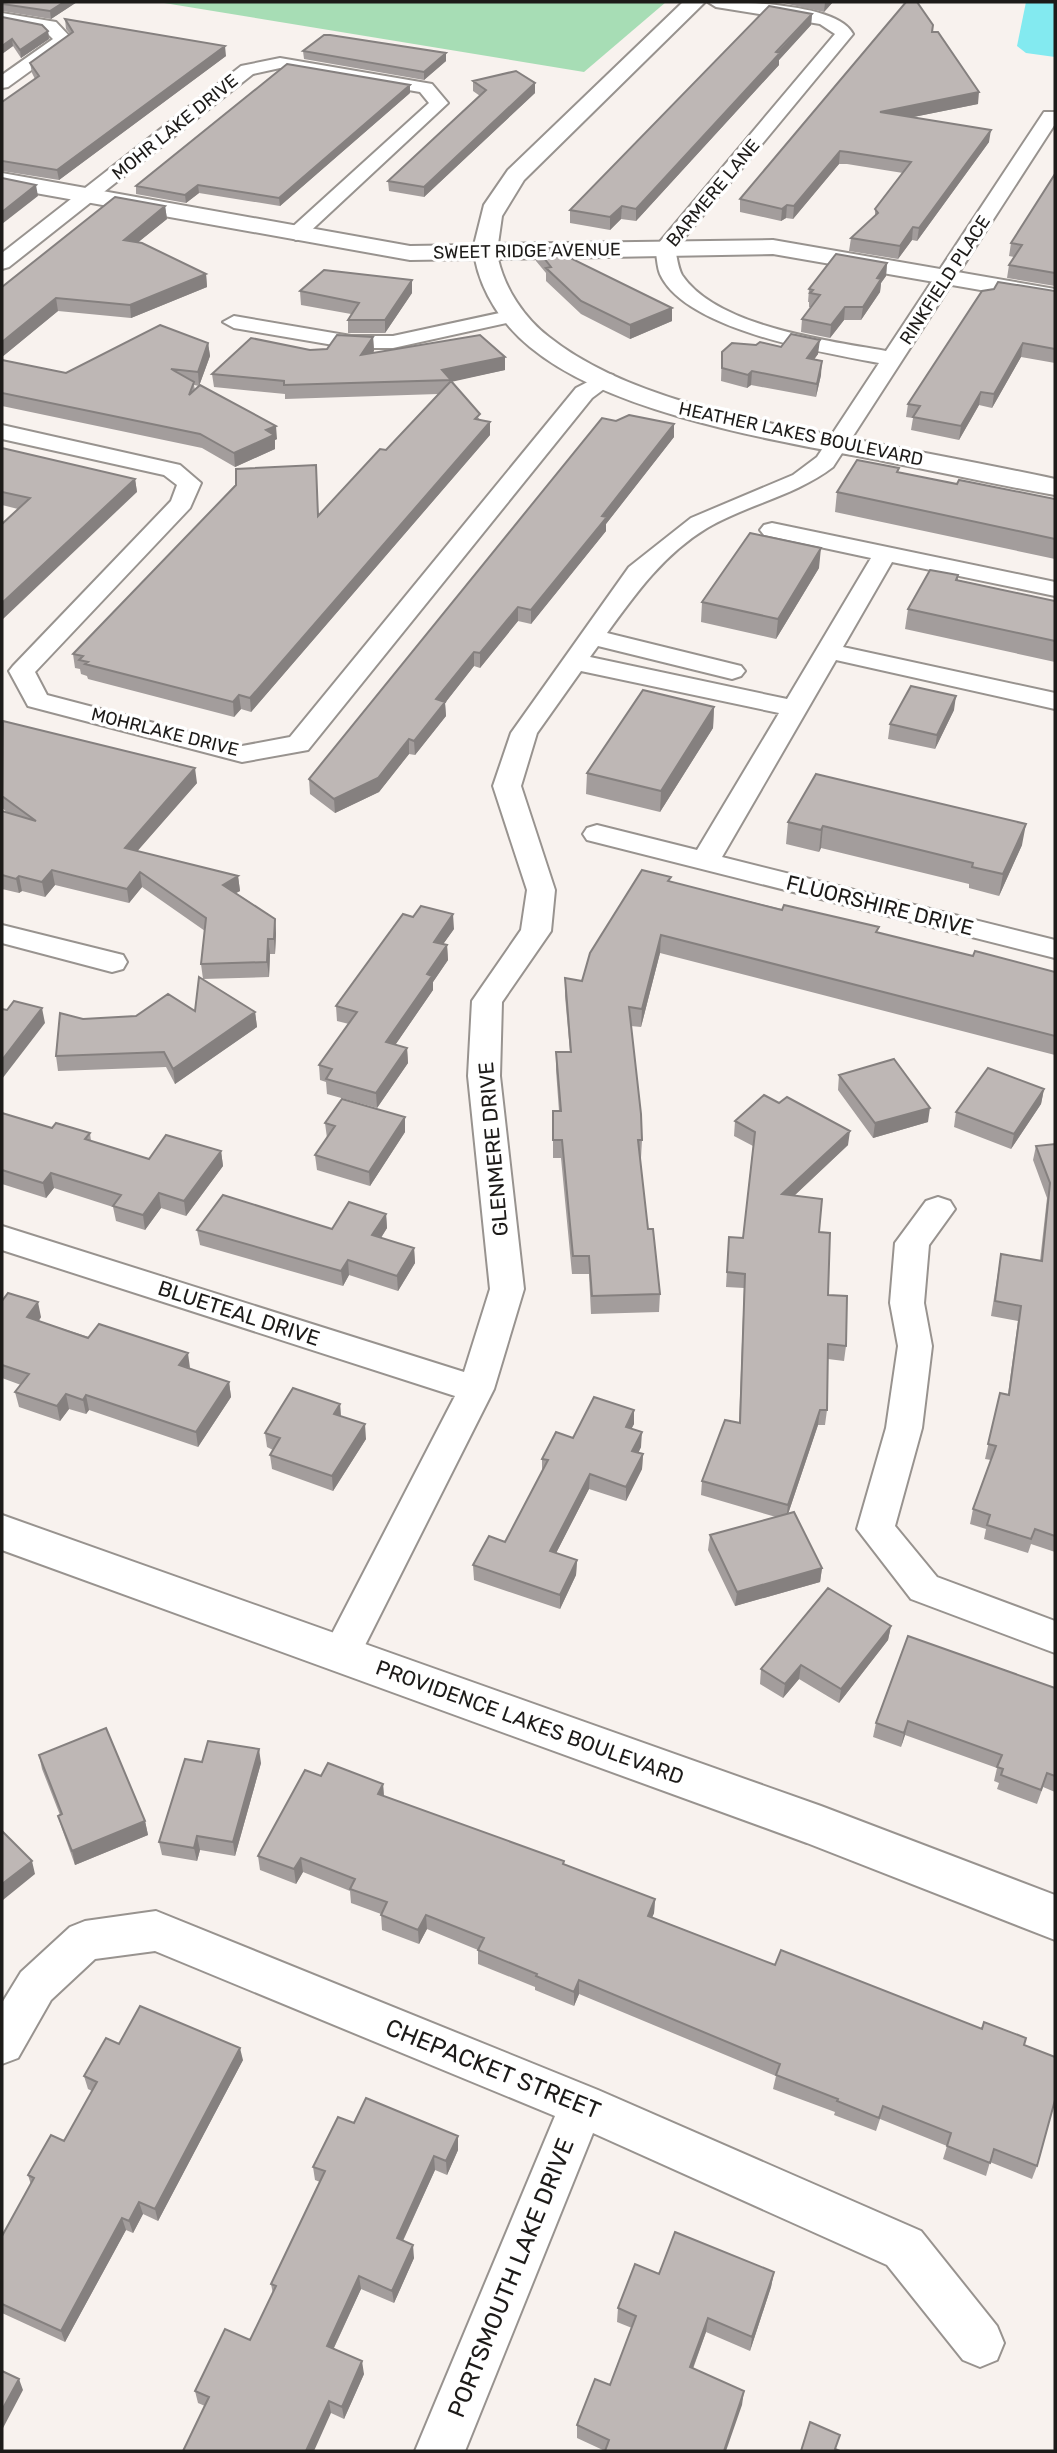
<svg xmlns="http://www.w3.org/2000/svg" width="1057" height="2453" font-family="Rubik,sans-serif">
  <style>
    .green { fill: #a7ddb5 }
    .water { fill: #83eaf0 }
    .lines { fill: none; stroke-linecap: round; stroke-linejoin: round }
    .street-casing { stroke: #98938f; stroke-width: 4 }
    .secondary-casing { stroke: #98938f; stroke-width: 4 }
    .street { fill: #fff; fill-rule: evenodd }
    .secondary { fill: #fff; fill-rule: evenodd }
    .wall { fill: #a39d9c }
    .shaded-wall { fill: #85807f }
    .building { fill: #beb7b5; stroke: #85807f; stroke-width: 2 }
    .labels { text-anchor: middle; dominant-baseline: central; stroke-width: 7; stroke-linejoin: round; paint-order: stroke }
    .far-street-label { font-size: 18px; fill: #1d1b19; stroke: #fff }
    .street-label { font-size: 21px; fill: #1d1b19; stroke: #fff }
    .near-street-label { font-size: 24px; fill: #1d1b19; stroke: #fff }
  </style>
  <rect width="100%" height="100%" fill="#f8f2ee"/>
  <path class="green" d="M158 2H666L584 72Z"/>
  <path class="water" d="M1026 2H1055V57L1026 53 1017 46Z"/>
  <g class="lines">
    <defs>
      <path id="street" d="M708 2C741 2 837 3 853 34L675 249C677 257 678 268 682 275 717 327 829 341 886 351L1044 112H1055V124L833 467C795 496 748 504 707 528 664 554 636 593 607 633L741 666 745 671 741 676 732 679 598 646 590 657 787 699 871 558 764 535 760 530 764 525 772 523 1055 582V596L892 562 843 647 1055 693V709L836 660 722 857 1055 940V958L587 840 583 834 587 828 597 825 697 850 779 713 581 671 537 733 521 786 555 890 551 931 502 1002 500 1076 524 1289 494 1389 354 1667 340 1671 326 1667 321 1655 455 1396 2 1250V1226L464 1372 490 1289 468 1076 472 1001 521 930 527 890 493 786 511 733 629 567 691 518 793 475 817 457 879 363C825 353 685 330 660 274 657 267 657 256 655 248L658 244 835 34 820 24 716 7Z
        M2 13 56 22 73 40 8 87 2 88V75L53 39 44 30 2 23Z
        M280 58 432 84 448 103 303 238 296 240 286 234 289 230 429 103 420 92 280 68 253 74 9 267 2 269V253L241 66Z
        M513 310 520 312 524 316 520 320 393 348H351L234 328 223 322 234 316 351 336H393Z
        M605 373 613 375 616 380 592 398 308 750 242 762 28 706 9 671 13 666 171 501 177 485 164 475 2 439V425L180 465 201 483 190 508 35 672 47 695 242 746 290 737 576 388Z
        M2 925 123 955 127 962 123 969 112 972 2 943Z
        M938 1197 950 1201 955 1209 929 1245 924 1303 932 1346 922 1428 895 1526 937 1577 1055 1621V1653L911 1599 857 1529 886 1428 898 1346 890 1303 895 1243 926 1201Z
        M156 1911 598 2090 921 2231 997 2326 1004 2343 997 2360 980 2367 963 2360 887 2265 593 2133 465 2451H415L555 2116 155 1951 95 1959 51 2000 18 2058 2 2064V2003L21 1972 70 1927 85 1921Z"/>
      <path id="secondary" d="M683 2H705L524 180 502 216 498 244 773 240 1055 289V303L773 254 498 259C505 289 524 318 549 337 628 400 760 422 858 440 924 453 990 465 1055 479V495C998 485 940 472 883 461 779 441 612 415 530 347 503 325 482 294 475 259L410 260 2 187V173L410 246 474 245 484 205 508 170Z
        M2 1515 821 1806 1055 1895V1940L807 1843 2 1550Z"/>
    </defs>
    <use href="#street" class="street-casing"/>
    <use href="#secondary" class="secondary-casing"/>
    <use href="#street" class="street"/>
    <use href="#secondary" class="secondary"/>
  </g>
  <path class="wall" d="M2 2H77L51 19 2 11Z
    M784 2H833L824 12 783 3Z
    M812 14 811 25 779 60V65L636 221 621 219 610 230 570 223V210Z
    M2 17 48 31 49 39 21 58 13 46 2 54Z
    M65 19 226 56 59 180 2 171V102L35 79 32 73 30 63 70 34 66 29Z
    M933 25V32L978 104 913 117 989 142 917 241 912 240 898 259 849 251 851 238 875 216V209L903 173 847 164H839L793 219 786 218 781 221 740 212V199Z
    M303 51 446 53V61L424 80 304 59Z
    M473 81 535 83V93L424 197 389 191 388 181 480 96 473 91Z
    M410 93 280 206 199 193 186 203 136 194V186Z
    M1055 174V286L1007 278 1009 265 1014 257 1009 256 1011 243Z
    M165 206 167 219 138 242 206 274 207 287 131 318 58 311 2 357V360L66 373 208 343 210 356 199 386 194 385 195 390 277 439 275 440V449L235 467 202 448 2 406V287Z
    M536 248 672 308V321L630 339 581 314 546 281V273L536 261Z
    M887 263 886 276 881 283 880 292 861 320H844L830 338 801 332 802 319 811 307H809V302H808L809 289Z
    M994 289 1055 291V363L1021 357 992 408 979 405 959 440 911 430 913 418 906 417 908 404Z
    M300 291 412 293 385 333H348V320L351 314 301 305Z
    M373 337 374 351 372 353 505 357V370L452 381 480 420 490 435 251 712 241 709 234 717 88 679 87 676 81 674 80 669 75 668 73 654 318 516 386 450 438 394 285 399V394L214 387 212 374 310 350 327 349Z
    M781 347 818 354 814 359 821 375 816 397 751 385 747 388 721 381 722 352Z
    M616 421 674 424V437L606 524V531L531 624 518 621 480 668 474 666 445 703 446 716 415 755 409 754 379 792 335 813 310 794 309 779Z
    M2 448 135 479 137 492 18 509 2 505Z
    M899 472 957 484 1055 499V559L835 512 837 492Z
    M819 568 776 639 701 622 702 602Z
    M958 575V580L1055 601V662L905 629 908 609Z
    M714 707 713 728 660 812 586 794 587 773Z
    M954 710 935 749 888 739 890 724Z
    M2 722 197 783 137 851 238 876 240 891 236 893 275 919 276 934 275 954H270L269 977 203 979 201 964 205 931 142 887 129 903 55 885 45 897 22 891 19 893 2 889V811L8 813 2 808Z
    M788 822 1022 845 999 896 969 888V884L821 848 819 852 786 844Z
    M671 882 973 956 1055 972V1055L660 953 641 1027 631 1026 642 1140 641 1158H640L648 1229 660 1294 659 1312 591 1314 589 1274H572L561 1158H553V1111H559L556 1070V1052H570L565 996V978L582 981Z
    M454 929 443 944 447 945 448 960 433 982V990L395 1045 407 1048 408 1063 377 1108 327 1094 326 1082 320 1080 319 1065 349 1024 337 1021 336 1006Z
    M195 1011 255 1012 257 1027 175 1084 166 1067 58 1071 56 1056 83 1019 136 1016Z
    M839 1075 928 1122 873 1138 838 1090Z
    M1044 1089 1041 1104 1011 1149 954 1127 956 1112Z
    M2 1113 52 1128 90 1133 91 1141 149 1159 221 1151 223 1166 186 1216 161 1208 145 1230 116 1221 113 1207 54 1188 46 1198 2 1184Z
    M735 1121 848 1145 794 1196 819 1232 828 1295 846 1346 844 1361 828 1359 827 1410 825 1425H818L788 1514 822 1568 820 1582 735 1606 708 1550 710 1535 776 1517 701 1495 702 1481 739 1423 744 1288 726 1287 729 1237 743 1238 753 1146 734 1136Z
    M325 1123 405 1132 370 1186 317 1170 315 1155 327 1138Z
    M1055 1144V1552L1031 1544 1028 1553 984 1539 986 1529 970 1524 973 1509 991 1460 985 1459 1000 1393 1008 1394 1018 1321 991 1316 1001 1254 1040 1261 1047 1198 1033 1160 1036 1146Z
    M386 1214 387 1228 381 1238 414 1248 415 1263 398 1291 349 1275 343 1286 200 1245 197 1230 332 1229Z
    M2 1301 41 1317 39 1321 229 1382 231 1397 198 1447 89 1410 86 1414 69 1409 60 1421 19 1407 15 1392 21 1385 2 1378Z
    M340 1404 341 1416 366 1439 333 1491 272 1469 270 1455 273 1450 267 1447 265 1433Z
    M634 1424 631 1429 641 1447 638 1453 643 1454 642 1469 626 1501 589 1489 556 1553 577 1560 576 1575 560 1609 474 1580 473 1565 505 1542 542 1471V1459L573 1438Z
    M891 1626 888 1640 839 1703 799 1679 783 1698 760 1684 761 1669Z
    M1055 1688V1792L1043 1787 1037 1804 997 1789 999 1783 994 1781 997 1768 905 1735 901 1747 873 1737 876 1723Z
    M39 1755 145 1821 148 1835 75 1865 62 1829 58 1816 60 1815 42 1769Z
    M202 1762 261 1763 235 1856 200 1850 197 1861 162 1855 159 1842Z
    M321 1776 383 1784 384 1796 564 1861V1864L655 1899 654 1913 652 1917 775 1965 1024 2045 1037 2166 1032 2179 990 2162 986 2176 943 2159 947 2146 880 2119 876 2131 834 2115 835 2112 773 2089 776 2076 579 1994 574 2006 535 1990V1987L478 1964V1950L427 1929 419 1944 382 1930 381 1914 351 1903 350 1891 303 1872 296 1884 260 1870 258 1856Z
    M119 2044 243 2060 158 2221 143 2214 133 2233 126 2230 65 2342 2 2313V2236L31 2185 28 2175 64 2141 92 2091 88 2089 84 2076Z
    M354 2123 458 2150 447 2175 435 2170 403 2241 414 2258 394 2303 361 2289 334 2348 364 2374 344 2419 331 2413 205 2406 198 2403 195 2391 250 2340 273 2294 271 2284 320 2182 315 2180 313 2167Z
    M774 2272 771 2287 750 2351 706 2332 693 2369 742 2405 605 2451 577 2438V2425L610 2385 632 2328 617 2322 618 2308 659 2274Z"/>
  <path class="shaded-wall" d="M64 2H77L51 19 50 11Z
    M825 2H833L824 12Z
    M812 14 811 25 779 60V65L636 221V209Z
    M48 31 49 39 21 58 20 50Z
    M12 39 13 46 2 54V46Z
    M225 46 226 56 59 180 57 170Z
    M446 53V61L424 80V72Z
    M535 83V93L424 197V187Z
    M410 85V93L280 206 279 198Z
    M979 92 978 104 879 124 880 112Z
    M991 130 989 142 917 241 919 228Z
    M840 151 839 164 793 219 794 206Z
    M36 185 38 196 2 224V212Z
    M198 185 199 193 186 203 185 195Z
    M787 205 786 218 781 221 782 209Z
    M165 206 167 219 125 253 124 240Z
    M622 206 621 219 610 230V217Z
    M913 227 912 240 898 259 900 246Z
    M887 263 886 276 881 283 880 292 861 320 863 307 877 278Z
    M206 274 207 287 131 318 130 305Z
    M412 280V293L385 333V320Z
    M56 298 58 311 2 357 3 364 2 365V342Z
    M845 307 844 320 830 338 831 325Z
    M672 308V321L630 339V325Z
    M373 337 374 351 362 368 361 355Z
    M820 340 818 354 806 371 807 358Z
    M208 343 210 356 199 386 198 372Z
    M1023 343 1021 357 992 408 994 394Z
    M505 357V370L451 382 442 370Z
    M822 361 821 375 816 397 817 384Z
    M752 371 751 385 747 388 748 375Z
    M981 392 979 405 959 440 961 426Z
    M490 422V435L251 712 250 698Z
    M674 424V437L606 524V531L531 624V610L602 516Z
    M276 426 277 439 275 440V449L235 467 234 453 266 430Z
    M135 479 137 492 2 620V603Z
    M821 548 819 568 776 639 778 619Z
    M518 607V621L480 668V653Z
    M474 652V666L445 703 446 716 415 755 414 741 436 699Z
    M239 695 241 709 234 717 233 702Z
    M956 696 954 710 935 749 937 735Z
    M714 707 713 728 660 812 661 791Z
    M409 739V754L379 792 335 813 334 799Z
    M195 768 197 783 127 863 125 848Z
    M1026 824 1022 845 999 896 1003 874Z
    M823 826 821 848 819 852 821 830Z
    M52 870 55 885 45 897 42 882Z
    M140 872 142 887 129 903 127 889Z
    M19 876 22 891 19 893 16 879Z
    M238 876 240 891 224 899 223 885Z
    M453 914 454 929 434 957V942Z
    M275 919 276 934 275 954 274 939Z
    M661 935 660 953 641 1027 642 1009Z
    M268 939 270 954 269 977 267 962Z
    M447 945 448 960 433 982V990L387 1057 386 1042 427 974Z
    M42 1008 45 1023 2 1079V1060Z
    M255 1012 257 1027 175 1084 173 1069Z
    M407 1048 408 1063 377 1108 376 1093Z
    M1044 1089 1041 1104 1011 1149 1014 1134Z
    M930 1108 928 1122 873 1138 875 1123Z
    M405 1117V1132L370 1186 369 1172Z
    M850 1131 848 1145 780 1209 782 1194Z
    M221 1151 223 1166 186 1216 184 1201Z
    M51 1173 54 1188 46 1198 43 1183Z
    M159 1193 161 1208 145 1230 143 1215Z
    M386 1214 387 1228 373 1250 372 1235Z
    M414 1248 415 1263 398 1291 397 1276Z
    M348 1260 349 1275 343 1286 341 1271Z
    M38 1302 41 1317 30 1332 27 1317Z
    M188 1353 190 1368 179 1365Z
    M229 1382 231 1397 198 1447 196 1432Z
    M66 1394 69 1409 60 1421 57 1406Z
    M86 1395 89 1410 86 1414 83 1400Z
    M340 1404 341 1419 334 1414Z
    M634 1410V1424L625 1441 626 1427Z
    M820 1410 818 1425 786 1520 788 1505Z
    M365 1424 366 1439 333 1491 332 1476Z
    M642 1432 641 1447 632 1466V1451Z
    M643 1454 642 1469 626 1501V1487Z
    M590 1474 589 1489 550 1565V1551Z
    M577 1560 576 1575 560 1609V1595Z
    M822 1568 820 1582 735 1606 737 1592Z
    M891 1626 888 1640 839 1703 841 1689Z
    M801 1665 799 1679 783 1698 785 1684Z
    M908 1721 905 1735 901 1747 904 1733Z
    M259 1749 261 1763 235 1856 233 1842Z
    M383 1784 384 1799 378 1794Z
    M145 1821 148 1835 75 1865 72 1851Z
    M197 1836 200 1850 197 1861 194 1848Z
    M301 1858 303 1872 296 1884 294 1869Z
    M32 1861 35 1874 3 1900 2 1884Z
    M655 1899 654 1913 647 1930 648 1916Z
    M426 1915 427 1929 419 1944 418 1930Z
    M579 1980V1994L574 2006V1992Z
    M240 2048 243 2060 158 2221 155 2209Z
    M458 2136V2150L447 2175 446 2161Z
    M434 2156 435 2170 398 2251 397 2238Z
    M139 2202 143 2214 133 2233 129 2221Z
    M122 2218 126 2230 65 2342 61 2331Z
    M413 2245 414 2258 394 2303 392 2291Z
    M774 2272 771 2287 750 2351 752 2337Z
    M359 2276 361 2289 329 2358 327 2346Z
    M708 2318 706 2332 688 2381 690 2367Z
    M362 2361 364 2374 344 2419 342 2407Z
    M19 2379 23 2390 2 2430V2410Z
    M744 2391 742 2405 726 2451H724Z
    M329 2401 331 2413 314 2451H306Z"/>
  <path class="building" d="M2 2H64L50 11 2 4Z
    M906 2H917L933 25 932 32H938L979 92 880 112 991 130 919 228 913 227 900 246 851 238 878 213 875 209 911 162 848 152 840 151 794 206 787 205 782 209 740 199Z
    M769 6 812 14 776 52 780 53 636 209 622 206 610 217 570 210Z
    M2 17 42 25 48 31 20 50 12 39 2 46Z
    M65 19 225 46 57 170 2 161V102L39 76 30 63 73 32Z
    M324 35H330L446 53 424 72 303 51Z
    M287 64 410 85 279 198 198 185 185 195 136 186Z
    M516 71 535 83 424 187 388 181 486 90 473 81Z
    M1055 174V273L1009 265 1022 245 1011 243Z
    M2 178 36 185 2 212Z
    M115 197 165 206 124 240 142 243 206 274 130 305 56 298 2 342V287Z
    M536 248H550L672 308 630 325 581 301 546 268 551 267Z
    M836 254 887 263 877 278 881 279 863 307H845L831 325 802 319 820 295 810 293 813 290 809 289Z
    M324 270 412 280 385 320H348L359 303 300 291Z
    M998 282 1055 291V349L1023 343 994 394 981 392 961 426 913 417 920 406 908 404 982 291 994 289Z
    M160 325 208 343 198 372 171 369 194 382 189 395 200 385 276 426 266 430 274 435 234 453 200 434 2 393V360L66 373Z
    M791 334 820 340 807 358 822 361 817 384 752 371 748 375 722 368V352L732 343 756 345 760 342 781 347Z
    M337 335 373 337 361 355 480 335 505 357 442 370 451 380 284 385V381L212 374 251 338 310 350 327 349Z
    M451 381 480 414 475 419 490 422 250 698 239 695 233 702 85 664 88 662 79 660 83 656 73 654 236 485V469L316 465 318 516 380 449 386 450Z
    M629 415 674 424 602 516 607 517 531 610 518 607 480 653 474 652 436 699 445 702 414 741 409 739 378 778 334 799 309 779 602 418 616 421Z
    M2 448 135 479 2 603V524L30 498 2 492Z
    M857 460 899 468 897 472 957 484 959 480 1055 499V539L837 492Z
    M750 533 821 548 778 619 702 602Z
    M930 570 958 575 956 580 1055 601V641L908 609Z
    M911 686 956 696 937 735 890 724Z
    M643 690 714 707 661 791 587 773Z
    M3 721 195 768 125 848 238 876 223 885 275 919 274 939H268L267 962 201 964 206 918 140 872 127 889 52 870 42 882 19 876 16 879 2 875V811L36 821 2 796Z
    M816 774 1026 824 1003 874 972 867 973 863 823 826 821 830 788 822Z
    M642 870 671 877 668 881 782 910 784 905 879 927 876 932 973 956 975 951 1055 972V1036L661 935 642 1009 629 1007 641 1114 642 1140H638L648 1229H653L660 1294 592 1296 589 1256H573L562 1140H553V1111H561L556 1052H571L565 978 582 981 590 953Z
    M421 906 453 914 434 942 447 945 427 974 432 976 386 1042 407 1048 376 1093 326 1079 332 1069 319 1065 357 1012 336 1006 403 914 413 917Z
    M199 977 255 1012 173 1069 164 1052 56 1056 60 1013 83 1019 136 1016 168 994 195 1011Z
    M14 1001 42 1008 2 1060V1009L7 1010Z
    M894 1059 930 1108 875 1123 839 1075Z
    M988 1068 1044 1089 1014 1134 956 1112Z
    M764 1095 779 1103 787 1097 850 1131 782 1194 822 1199 819 1232 830 1233 828 1295 847 1296 846 1346 828 1344 827 1410H820L788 1505 702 1481 725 1420 740 1423 745 1274 727 1272 729 1237 743 1238 755 1132 735 1121Z
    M342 1099 405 1117 369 1172 315 1155 335 1126 325 1123Z
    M2 1113 52 1128 56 1123 90 1133 85 1139 149 1159 166 1135 221 1151 184 1201 159 1193 143 1215 113 1206 121 1195 51 1173 43 1183 2 1170Z
    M1055 1144V1536L1035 1529 1031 1539 987 1525 990 1515 973 1509 996 1446 988 1444 1000 1393 1009 1395 1021 1306 995 1301 1001 1254 1042 1261 1050 1183 1036 1146Z
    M223 1195 332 1229 349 1202 386 1214 372 1235 414 1248 397 1276 348 1260 341 1271 197 1230Z
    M8 1293 38 1302 27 1317 88 1338 99 1324 188 1353 179 1365 229 1382 196 1432 86 1395 83 1400 66 1394 57 1406 15 1392 29 1374 2 1365V1301Z
    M293 1388 340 1404 334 1414 365 1424 332 1476 270 1455 280 1438 265 1433Z
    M594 1397 634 1410 626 1427 642 1432 632 1451 643 1454 626 1487 590 1474 550 1551 577 1560 560 1595 473 1565 489 1536 505 1542 548 1460 542 1459 556 1432 573 1438Z
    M794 1512 822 1568 737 1592 710 1535Z
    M828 1588 891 1626 841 1689 801 1665 785 1684 761 1669Z
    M908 1636 1055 1688V1776L1047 1773 1041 1790 1001 1775 1003 1769 997 1767 1002 1755 908 1721 904 1733 876 1723Z
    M106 1728 145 1821 72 1851 58 1816 62 1814 39 1755Z
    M208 1741 259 1749 233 1842 197 1836 194 1848 159 1842 185 1759 202 1762Z
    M328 1763 383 1784 378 1794 564 1861 563 1864 655 1899 648 1916 775 1965 781 1950 982 2029 984 2022 1026 2038 1024 2045 1055 2057V2100L1037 2166 994 2149 990 2163 947 2146 951 2133 883 2106 879 2118 837 2101 838 2099 776 2075 780 2064 579 1980 574 1992 536 1976 537 1974 478 1950 484 1938 426 1915 418 1930 381 1915 387 1902 350 1889 355 1879 301 1858 294 1869 258 1856 305 1770 321 1776Z
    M2 1831 32 1861 2 1884Z
    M140 2006 240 2048 155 2209 139 2202 129 2221 122 2218 61 2331 2 2304V2236L34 2178 28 2175 51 2135 64 2141 97 2082 84 2076 106 2038 119 2044Z
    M366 2098 458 2136 446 2161 434 2156 397 2238 413 2245 392 2291 359 2276 327 2346 362 2361 342 2407 329 2401 306 2451H183L209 2397 195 2391 225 2329 250 2340 276 2286 271 2284 325 2171 313 2167 338 2117 354 2123Z
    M675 2232 774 2272 752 2337 708 2318 690 2367 744 2391 724 2451H605L609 2440 577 2425 595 2379 610 2385 636 2316 618 2308 635 2264 659 2274Z
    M2 2371 19 2379 2 2410Z
    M810 2422 840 2435 835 2449 840 2451H801Z"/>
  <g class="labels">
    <g class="far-street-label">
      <text transform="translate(175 127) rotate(-39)">MOHR LAKE DRIVE</text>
      <text transform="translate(713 193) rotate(-50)">BARMERE LANE</text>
      <text transform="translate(527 251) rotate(-1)">SWEET RIDGE AVENUE</text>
      <text transform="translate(945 280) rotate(-57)">RINKFIELD PLACE</text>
      <text transform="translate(801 434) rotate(12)">HEATHER LAKES BOULEVARD</text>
      <text transform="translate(165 732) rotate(14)">MOHRLAKE DRIVE</text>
    </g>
    <g class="street-label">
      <text transform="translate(880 905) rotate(14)">FLUORSHIRE DRIVE</text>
      <text transform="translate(493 1149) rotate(-95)">GLENMERE DRIVE</text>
      <text transform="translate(239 1313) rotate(18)">BLUETEAL DRIVE</text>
      <text transform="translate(530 1722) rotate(20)">PROVIDENCE LAKES BOULEVARD</text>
    </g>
    <g class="near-street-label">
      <text transform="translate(493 2069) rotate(22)">CHEPACKET STREET</text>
      <text transform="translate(511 2278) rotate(-68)">PORTSMOUTH LAKE DRIVE</text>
    </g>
  </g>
  <rect width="1057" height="2453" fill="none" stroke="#1d1b19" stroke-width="7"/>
</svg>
